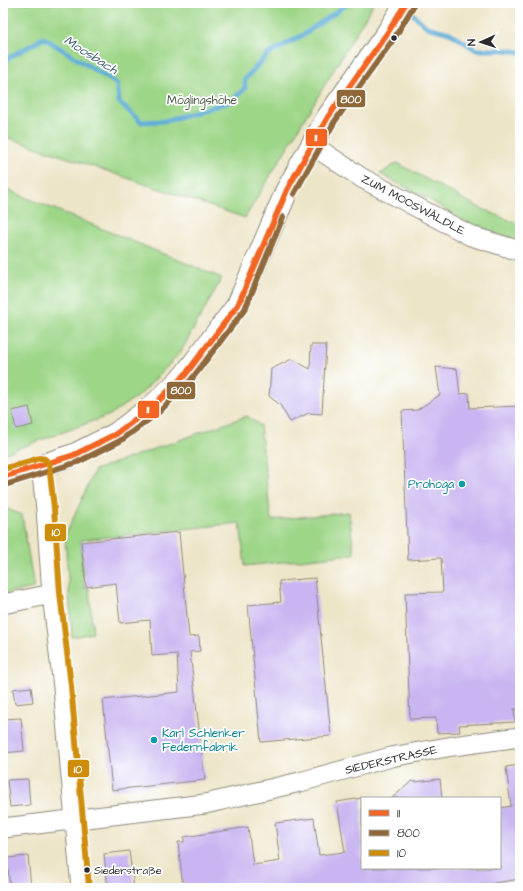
<svg xmlns="http://www.w3.org/2000/svg" width="523" height="891" font-family="'Architects Daughter',sans-serif">
  <style>
    .green { fill: #9ed688; stroke: #64805a }
    .lines { fill: none; stroke-linecap: round; stroke-linejoin: round }
    .stream { stroke: #5aaad5; stroke-width: 5 }
    .building { fill: #c8b5f1 }
    .minor-casing { stroke: #8c887a; stroke-width: 21 }
    .tertiary-casing { stroke: #8c887a; stroke-width: 24 }
    .minor { stroke: #fff; stroke-width: 19 }
    .tertiary { stroke: #fff; stroke-width: 22 }
    .bus-1-casing { stroke: #fff; stroke-width: 9 }
    .bus-2-casing { stroke: #fff; stroke-width: 9 }
    .bus-3-casing { stroke: #fff; stroke-width: 9 }
    .bus-1 { stroke: #f26522; stroke-width: 6 }
    .bus-2 { stroke: #8f683a; stroke-width: 6 }
    .bus-3 { stroke: #ce8d09; stroke-width: 6 }
    .bus-dot { fill: #2b2b2b; stroke: #fff; stroke-width: 1.5 }
    .culture-dot { fill: #0f9aa8; stroke: #fff; stroke-width: 1.5 }
    .labels { text-anchor: middle; dominant-baseline: central; stroke-width: 3.5; stroke-linejoin: round; paint-order: stroke }
    .bus-label { font-size: 11px; fill: #2b2b2b; stroke: #fff; text-anchor: start }
    .park-label { font-size: 12px; fill: #4e5e47; stroke: #fff }
    .street-label { font-size: 12px; fill: #2b2b2b; stroke: #fff }
    .culture-label { font-size: 12px; fill: #0d838f; stroke: #fff; text-anchor: end }
    .water-label { font-size: 13px; font-style: italic; fill: #3e5e6f; stroke: #fff }
    .line-badge { stroke: #fff; stroke-width: 1.5 }
    .badge-label { font-size: 11px; text-anchor: middle; font-weight: bold; fill: #fff }
  </style>
  <rect width="100%" height="100%" fill="#fff"/>
  <filter id="ink" filterUnits="userSpaceOnUse"><feTurbulence type="fractalNoise" baseFrequency=".025" numOctaves="2"/><feDisplacementMap in="SourceGraphic" scale="8" xChannelSelector="R" yChannelSelector="G"/><feConvolveMatrix kernelMatrix="1 2 1 2 8 2 1 2 1" color-interpolation-filters="sRGB"/></filter>
  <filter id="wash" filterUnits="userSpaceOnUse"><feTurbulence type="fractalNoise" baseFrequency=".012" numOctaves="4" result="noise"/><feDisplacementMap in="SourceGraphic" scale="16" xChannelSelector="R" yChannelSelector="G"/><feGaussianBlur stdDeviation="0.9" result="paint"/><feColorMatrix in="noise" values="0 0 0 0 0 0 0 0 0 0 0 0 0 0 0 0 0 1.4 0 .05"/><feComposite in="paint" operator="in"/></filter>
  <g filter="url(#wash)">
    <rect width="100%" height="100%" fill="#ede5c8"/>
    <path class="green" d="M3 3H374L245 218 3 136Z
      M397 163 478 207 520 225V240L497 234 461 219 423 196 380 174Z
      M3 188 222 278 180 353 142 393 110 415 3 454Z
      M247 416 260 425 271 520 349 512 354 554 245 566 240 523 81 540 84 588H89L93 633 72 637 65 536 95 470Z
      M3 507 22 515 34 588 3 594Z"/>
    <g class="lines">
      <path class="stream" d="M407 9 427 27 450 33 476 50H506L520 52
        M3 61 44 38 117 84 119 102 141 122 165 121 232 101 245 88V79L267 55 303 35 349 3"/>
    </g>
    <g id="blocks">
      <path class="building" d="M311 345H326L322 414 309 413 290 422 280 405 269 396 271 369 292 359 310 369Z
        M436 367 457 369 460 394 469 393 470 408 520 406V709H514L515 722 459 725 460 732 437 733 436 718 410 719 405 593 443 592 441 558 408 560 402 411 417 410 440 395Z
        M29 407 33 425 16 429 12 411Z
        M179 532 189 637 199 636 200 651 190 652 205 780 112 790 103 700 179 692 177 654 152 656 150 620 120 623 116 583 86 587 81 542Z
        M315 578 331 736 261 742 248 605 281 602 279 581Z
        M31 687 33 702 15 704 13 689Z
        M21 718 24 751 3 753V719Z
        M520 765V879L463 888H183L178 842H184V837L248 827 253 865 280 861 275 823 314 818 319 855 345 852 337 802 362 798V868H500V808L511 806 506 767Z
        M28 779 30 805 10 807 7 780Z
        M440 779 442 798H392L412 781 415 782Z
        M129 851 134 888H108L104 854Z
        M28 856 31 888H10L7 858Z"/>
    </g>
  </g>
  <g filter="url(#ink)">
    <use href="#blocks" fill-opacity="0" stroke="#8c887a" stroke-width="1"/>
    <g class="lines">
      <defs>
        <path id="minor" d="M312 145 362 178 471 236 520 251
          M41 466 46 509 52 594 63 687 81 888
          M3 604 52 594
          M3 828 205 804 300 782 391 757 453 746 520 737"/>
        <path id="tertiary" d="M3 477 41 466 74 455 116 434 154 405 185 375 238 305 287 190 312 145 328 117 388 32 406 3"/>
      </defs>
      <use href="#minor" class="minor-casing"/>
      <use href="#tertiary" class="tertiary-casing"/>
      <use href="#minor" class="minor"/>
      <use href="#tertiary" class="tertiary"/>
      <defs>
        <path id="bus-1" d="M3 477 74 455 116 434 154 405 185 375 238 305 287 190 312 145 328 117 388 32 406 3"/>
        <path id="bus-2" d="M294 194 335 121 395 37 413 7
          M5 485 78 462 120 441 160 411 191 380 245 309 283 217"/>
        <path id="bus-3" d="M3 469 40 458 45 459 49 464 54 508 60 593 71 686 89 887"/>
      </defs>
      <use href="#bus-1" class="bus-1-casing"/>
      <use href="#bus-2" class="bus-2-casing"/>
      <use href="#bus-3" class="bus-3-casing"/>
      <use href="#bus-1" class="bus-1"/>
      <use href="#bus-2" class="bus-2"/>
      <use href="#bus-3" class="bus-3"/>
    </g>
  </g>
  <g class="bus-dot">
    <circle cx="394" cy="38" r="3.5"/>
    <circle cx="87" cy="870" r="3.5"/>
  </g>
  <g class="culture-dot">
    <circle cx="462" cy="484" r="4"/>
    <circle cx="154" cy="740" r="4"/>
  </g>
  <g class="labels">
    <g class="bus-label">
      <text x="94" y="870">Siederstraße</text>
    </g>
    <g class="park-label">
      <text x="202" y="100">Möglingshöhe</text>
    </g>
    <g class="street-label">
      <text transform="translate(413 205) rotate(28)">ZUM MOOSWÄLDLE</text>
      <text transform="translate(391 760) rotate(-13)">SIEDERSTRASSE</text>
    </g>
    <g class="culture-label">
      <text x="454" y="484">Prohoga</text>
      <text x="162" y="733" text-anchor="start">Karl Schlenker<tspan x="162" dy="14">Federnfabrik</tspan></text>
    </g>
    <g class="water-label">
      <text transform="translate(91 55) rotate(32)">Moosbach</text>
    </g>
  </g>
  <g class="line-badge">
    <rect x="336" y="89" width="30" height="19" rx="4" fill="#8f683a"/>
    <rect x="305" y="128" width="23" height="19" rx="4" fill="#f26522"/>
    <rect x="166" y="381" width="30" height="19" rx="4" fill="#8f683a"/>
    <rect x="137" y="400" width="23" height="19" rx="4" fill="#f26522"/>
    <rect x="44" y="523" width="23" height="19" rx="4" fill="#ce8d09"/>
    <rect x="67" y="759" width="23" height="19" rx="4" fill="#ce8d09"/>
  </g>
  <g class="badge-label">
    <text x="351" y="103">800</text>
    <text x="316" y="141">11</text>
    <text x="181" y="394">800</text>
    <text x="148" y="413">11</text>
    <text x="56" y="536">10</text>
    <text x="78" y="773">10</text>
  </g>
  <rect width="523" height="891" fill="none" stroke="#fff" stroke-width="16"/>
  <rect x="361" y="797" width="140" height="72" fill="#ffffff" stroke="#aaaaaa"/>
  <rect x="369" y="810" width="20" height="6" fill="#f26522" stroke="#aaaaaa"/>
  <text x="397" y="817" font-size="12" fill="#2b2b2b">11</text>
  <rect x="369" y="830" width="20" height="6" fill="#8f683a" stroke="#aaaaaa"/>
  <text x="397" y="837" font-size="12" fill="#2b2b2b">800</text>
  <rect x="369" y="850" width="20" height="6" fill="#ce8d09" stroke="#aaaaaa"/>
  <text x="397" y="857" font-size="12" fill="#2b2b2b">10</text>
  <g transform="translate(481 42) rotate(267)" stroke="#ffffff" stroke-width="3" paint-order="stroke">
  <path d="M0-3L7 15L0 10L-7 15Z" fill="#2b2b2b"/>
  <text y="-6" font-size="11" font-weight="bold" text-anchor="middle" fill="#2b2b2b">N</text>
  </g>
</svg>
